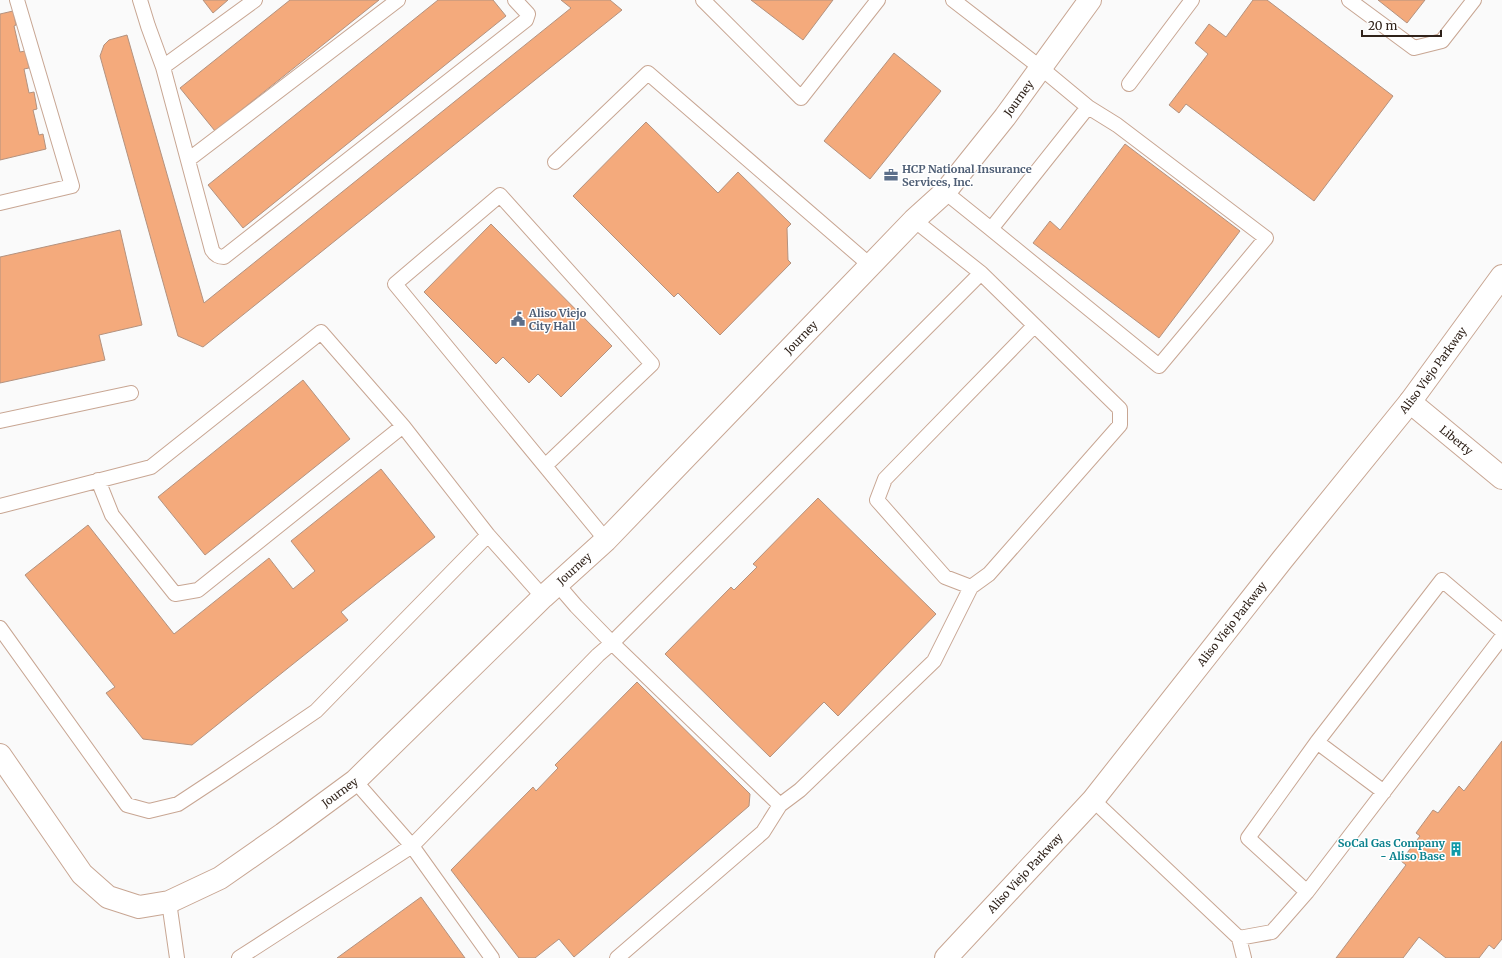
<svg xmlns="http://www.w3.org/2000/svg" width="1502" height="958" font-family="Merriweather,serif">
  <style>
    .building { fill: #f4aa7c; stroke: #b3927f }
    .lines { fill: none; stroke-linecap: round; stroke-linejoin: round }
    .service-casing { stroke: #c8a693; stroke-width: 16 }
    .minor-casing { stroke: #c8a693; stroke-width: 24 }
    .secondary-casing { stroke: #c8a693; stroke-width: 24 }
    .service { stroke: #fff; stroke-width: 14 }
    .minor { stroke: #fff; stroke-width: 22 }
    .secondary { stroke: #fff; stroke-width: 22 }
    .labels { text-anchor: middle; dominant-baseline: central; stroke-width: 3; stroke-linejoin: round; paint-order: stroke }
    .street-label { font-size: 11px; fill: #2f221a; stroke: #fff }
    .service-label { font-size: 11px; font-weight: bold; fill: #4e5e75; stroke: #fff; text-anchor: start }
    .culture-label { font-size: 11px; font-weight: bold; fill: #0d838f; stroke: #fff; text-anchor: end }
  </style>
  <rect width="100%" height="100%" fill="#fafafa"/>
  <path class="building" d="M203 0H228L213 13Z
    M290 0H379L215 131 180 88Z
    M438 0H493L506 16 243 228 208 185Z
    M561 0H610L622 10 203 347 178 336 100 56 104 45 109 40 127 35 204 303 571 8Z
    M751 0H833L803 40Z
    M1253 0H1267L1393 96 1314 201 1186 104 1179 113 1169 105 1208 54 1195 43 1209 24 1226 37Z
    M1378 0H1425L1407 23Z
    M13 11 16 25 14 26 20 52 25 51 29 68 24 69 29 93 34 92 37 109 33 110 39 135 43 134 46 149 0 160V14Z
    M894 53 941 91 870 179 824 141Z
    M646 122 718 193 738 172 791 224 787 228 788 260 791 263 720 335 678 293 674 297 573 196Z
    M1125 144 1240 231 1159 338 1033 243 1050 221 1060 230Z
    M491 224 612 346 561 397 538 374 529 383 503 357 496 364 424 292Z
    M120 230 142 325 99 335 105 360 0 383V257Z
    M303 380 350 439 205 555 158 497Z
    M381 469 435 537 341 612 348 620 192 745 143 739 106 693 115 687 25 575 88 525 174 634 269 558 293 589 315 571 291 541Z
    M818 498 936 614 838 716 824 702 770 757 665 654 731 587 734 590 757 567 753 564Z
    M637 682 750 794 749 806 574 957 559 939 535 958H519L451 870 533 787 536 791 558 768 555 765Z
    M1502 741V939L1494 949 1489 945 1479 958H1446L1419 937 1403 958H1336L1406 865 1401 861 1420 836 1416 833 1433 810 1438 813 1459 786 1464 791Z
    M421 897 465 958H337Z"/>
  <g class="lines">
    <defs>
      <path id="service" d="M140 0 148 26 163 67 212 250C215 255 218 257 224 257L526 20 528 14 515 0
        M703 0 801 98 878 0
        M1349 0 1414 48 1442 41 1474 0
        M163 67 255 0
        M1129 84 1192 0
        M188 160 398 0
        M555 162 648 73 871 266
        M945 192 991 229 1088 107 1041 68 953 0
        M0 203 72 186 17 0
        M914 220 981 273 1120 409V425L989 574 971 587 945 577 877 500 885 479 1034 326
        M991 229 1159 366 1266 238 1117 125 1088 107
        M0 421 131 393
        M545 466 652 364 500 195 395 284 606 540
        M98 480 112 515 175 594 198 590 403 426
        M0 506 151 467 321 332 403 426 488 535 543 597
        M558 585 576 606 612 643 780 805 763 832 617 958
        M0 628 127 805 149 811 178 804 222 775 316 711 488 535
        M1317 742 1384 792
        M355 781 412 846 492 958
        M1093 800 1239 938 1272 932 1307 892 1502 637
        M780 805 800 790 934 661 971 587
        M1307 892 1248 838 1317 742 1442 580 1502 631
        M169 902 177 958
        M1239 938 1244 958
        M239 958 412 846 598 655 612 643 981 273"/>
      <g id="minor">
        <path id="s1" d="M1410 402 1502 478"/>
        <path id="s2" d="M0 755 82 874 108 897 139 907 169 902 220 878 283 834 355 781 543 597 606 540 914 220 945 192 1005 117 1090 0"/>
      </g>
      <g id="secondary">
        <path id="s3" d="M946 958 1093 800 1282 560 1410 402 1502 276"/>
      </g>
    </defs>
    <use href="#service" class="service-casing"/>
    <use href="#minor" class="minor-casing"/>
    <use href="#secondary" class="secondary-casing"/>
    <use href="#service" class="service"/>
    <use href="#minor" class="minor"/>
    <use href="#secondary" class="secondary"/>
  </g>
  <defs>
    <symbol id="office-bare" viewBox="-9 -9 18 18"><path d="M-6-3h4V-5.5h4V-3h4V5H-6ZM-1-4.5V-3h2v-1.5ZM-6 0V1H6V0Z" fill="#5c6f8a" stroke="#fff" stroke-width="2.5" paint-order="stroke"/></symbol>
    <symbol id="civic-bare" viewBox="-9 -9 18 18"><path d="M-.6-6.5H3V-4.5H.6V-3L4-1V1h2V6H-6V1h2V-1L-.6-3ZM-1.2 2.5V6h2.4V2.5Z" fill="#5c6f8a" stroke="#fff" stroke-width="2.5" paint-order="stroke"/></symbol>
    <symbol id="building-bare" viewBox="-9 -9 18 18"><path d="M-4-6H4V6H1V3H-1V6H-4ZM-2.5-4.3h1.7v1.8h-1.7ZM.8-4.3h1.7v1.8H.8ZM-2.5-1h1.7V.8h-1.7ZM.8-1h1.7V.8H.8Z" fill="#0f9aa8" stroke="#fff" stroke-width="2.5" paint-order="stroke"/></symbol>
  </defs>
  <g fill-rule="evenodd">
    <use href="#office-bare" x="881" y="165" width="20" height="20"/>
    <use href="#civic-bare" x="508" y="309" width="20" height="20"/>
    <use href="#building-bare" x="1446" y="839" width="20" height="20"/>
  </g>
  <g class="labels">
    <g class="street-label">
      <text stroke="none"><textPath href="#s2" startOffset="1418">Journey</textPath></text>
      <text stroke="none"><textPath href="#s2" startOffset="1094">Journey</textPath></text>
      <text stroke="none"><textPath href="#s3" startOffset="764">Aliso Viejo Parkway</textPath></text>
      <text stroke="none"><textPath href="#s1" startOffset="60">Liberty</textPath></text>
      <text stroke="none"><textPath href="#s2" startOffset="770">Journey</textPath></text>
      <text stroke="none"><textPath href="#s3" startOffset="440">Aliso Viejo Parkway</textPath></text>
      <text stroke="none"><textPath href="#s2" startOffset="446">Journey</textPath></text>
      <text stroke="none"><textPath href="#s3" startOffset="116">Aliso Viejo Parkway</textPath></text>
    </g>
    <g class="service-label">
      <text x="902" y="169">HCP National Insurance<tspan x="902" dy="13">Services, Inc.</tspan></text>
      <text x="529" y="313">Aliso Viejo<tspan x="529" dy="13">City Hall</tspan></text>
    </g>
    <g class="culture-label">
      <text x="1445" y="843">SoCal Gas Company<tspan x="1445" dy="13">- Aliso Base</tspan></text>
    </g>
  </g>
  <path d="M1362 30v6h79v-6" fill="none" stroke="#2f221a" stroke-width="2"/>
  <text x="1368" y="30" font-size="12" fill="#2f221a" stroke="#ffffff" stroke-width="3" paint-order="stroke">20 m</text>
</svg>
